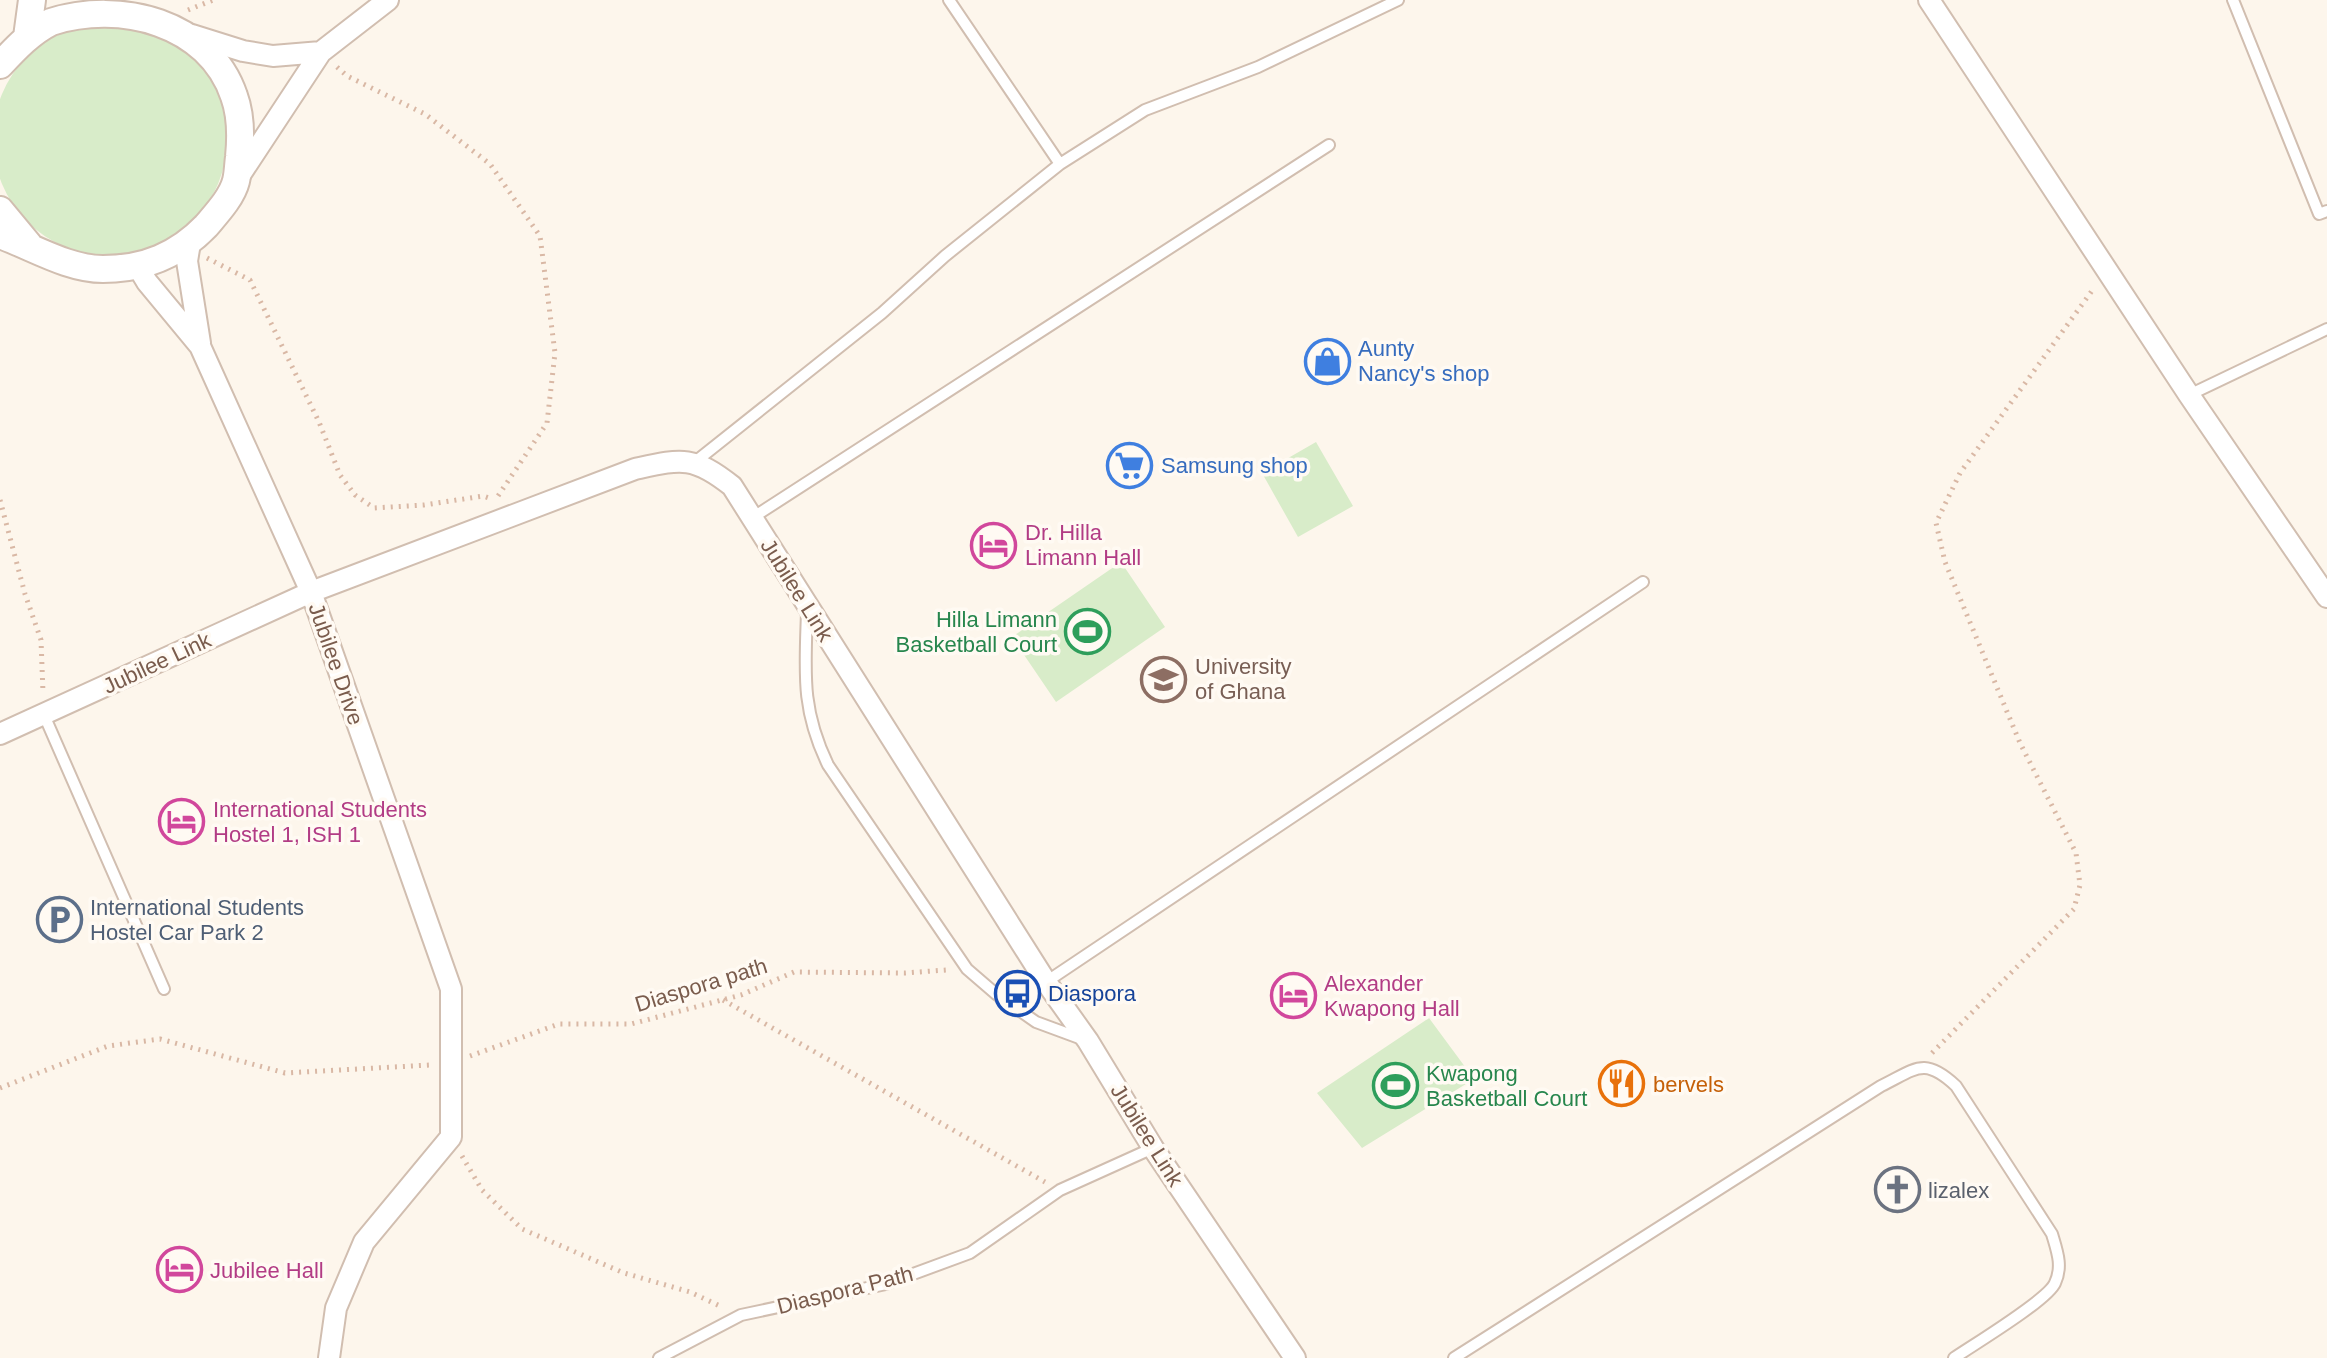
<svg xmlns="http://www.w3.org/2000/svg" width="2327" height="1358" font-family="Arial,sans-serif">
  <style>
    .green { fill: #d8ecc9 }
    .lines { fill: none; stroke-linecap: round; stroke-linejoin: round }
    .service-casing { stroke: #d1beb0; stroke-width: 14 }
    .minor-casing { stroke: #d1beb0; stroke-width: 24 }
    .tertiary-casing { stroke: #d1beb0; stroke-width: 30 }
    .path { stroke: #d9b8a5; stroke-width: 5; stroke-dasharray: 2 6; stroke-linecap: butt }
    .service { stroke: #fff; stroke-width: 10 }
    .minor { stroke: #fff; stroke-width: 20 }
    .tertiary { stroke: #fff; stroke-width: 26 }
    .labels { text-anchor: middle; dominant-baseline: central; stroke-width: 7; stroke-linejoin: round; paint-order: stroke }
    .shop-label { font-size: 22px; fill: #366cbe; stroke: #fffaf3; text-anchor: start }
    .hotel-label { font-size: 22px; fill: #b23c85; stroke: #fffaf3; text-anchor: start }
    .street-label { font-size: 22px; fill: #7a5c4d; stroke: #fffaf3 }
    .leisure-label { font-size: 22px; fill: #27864d; stroke: #fffaf3; text-anchor: end }
    .education-label { font-size: 22px; fill: #785e54; stroke: #fffaf3; text-anchor: start }
    .service-label { font-size: 22px; fill: #4e5e75; stroke: #fffaf3; text-anchor: start }
    .transit-label { font-size: 22px; fill: #164399; stroke: #fffaf3; text-anchor: start }
    .food-label { font-size: 22px; fill: #c56008; stroke: #fffaf3; text-anchor: start }
    .worship-label { font-size: 22px; fill: #5b616d; stroke: #fffaf3; text-anchor: start }
  </style>
  <rect width="100%" height="100%" fill="#fdf6ec"/>
  <path class="green" d="M-7 139a117 117 0 1 1 234 0a117 117 0 1 1-234 0Z
    M1316 442 1353 506 1298 537 1262 473Z
    M1121 562 1165 627 1056 702 1012 637Z
    M1429 1018 1474 1079 1362 1148 1317 1093Z"/>
  <g class="lines">
    <defs>
      <path id="service" d="M949 0 1060 164
        M2233 0 2319 214 2327 211
        M2189 395 2327 329
        M695 462 882 313 945 256 1060 164 1145 110 1258 67 1398 0
        M752 518 1329 145
        M807 612C805 673 801 709 828 765L967 969 996 994 1036 1022 1082 1039
        M44 715 164 989
        M1046 982 1643 582
        M659 1358 741 1315 886 1284 970 1253 1060 1190 1153 1148
        M1454 1358 1881 1086C1916 1069 1924 1056 1956 1086L2052 1234C2057 1251 2063 1266 2055 1283 2048 1300 1973 1345 1954 1358"/>
      <path id="minor" d="M1929 0 2189 395 2327 597
        M192 35 243 51 273 56 321 52
        M238 178 321 52 388 0
        M190 243 187 261 200 343
        M138 267 147 282 200 346 311 592 451 989V1137L364 1242 336 1308 329 1358
        M0 734 311 592 635 469C681 459 693 455 732 486L1046 982 1088 1041 1153 1148 1295 1358"/>
      <path id="tertiary" d="M27 37 32 0
        M0 65C16 48 31 32 51 22 120 0 209 22 234 96 241 115 241 137 239 157 238 164 238 173 236 181 232 197 217 213 206 226 178 255 145 269 103 269 68 269 33 247 0 235
        M0 210 29 245"/>
    </defs>
    <use href="#service" class="service-casing"/>
    <use href="#minor" class="minor-casing"/>
    <use href="#tertiary" class="tertiary-casing"/>
    <path class="path" d="M188 10 213 0
      M337 67 347 76 425 114 490 164 540 236 555 353 547 423 498 496
      M207 258 250 280 319 422 340 475 355 495 374 508 424 505 483 496 492 499
      M0 500 25 594 41 640 43 693
      M723 1000 1045 1182
      M1932 1053 2074 909 2080 885 2076 853 2020 743 1945 562 1936 523 1960 473 2094 288
      M470 1056 559 1024H631L741 995 794 972 905 973 946 970
      M0 1088 108 1046 160 1039 285 1073 430 1065
      M462 1156 482 1190 522 1229 624 1273 690 1292 722 1307"/>
    <use href="#service" class="service"/>
    <use href="#minor" class="minor"/>
    <use href="#tertiary" class="tertiary"/>
  </g>
  <defs>
    <symbol id="shop-ring" viewBox="-11 -11 22 22"><circle r="9.5" fill="#fffaf3" stroke="#3f7fe0" stroke-width="1.5"/><path d="M-5-2.5h2.3a2.7 3.5 0 0 1 5.4 0H5L5.5 6h-11ZM-1.5-2.5h3a1.5 2.3 0 0 0-3 0Z" fill="#3f7fe0"/></symbol>
    <symbol id="supermarket-ring" viewBox="-11 -11 22 22"><circle r="9.5" fill="#fffaf3" stroke="#3f7fe0" stroke-width="1.5"/><path d="M-6-5.5h2.5l.6 2H6L4.5 2H-2.5L-4.4-4H-6ZM-1.5 3.2a1.3 1.3 0 1 0 .1 0ZM3 3.2a1.3 1.3 0 1 0 .1 0Z" fill="#3f7fe0"/></symbol>
    <symbol id="hotel-ring" viewBox="-11 -11 22 22"><circle r="9.5" fill="#fffaf3" stroke="#d1479c" stroke-width="1.5"/><path d="M-6-4.5h1.5V1H6V5H4.5V3h-9V5H-6ZM-4 0a1.8 1.8 0 1 1 3.6 0ZM.5 0V-2.5h3Q6-2.5 6 0Z" fill="#d1479c"/></symbol>
    <symbol id="stadium-ring" viewBox="-11 -11 22 22"><circle r="9.5" fill="#fffaf3" stroke="#2e9e5b" stroke-width="1.5"/><path d="M0-5a6.5 5 0 1 0 0 10a6.5 5 0 1 0 0-10ZM-3.5-1.8h7v3.6h-7Z" fill="#2e9e5b"/></symbol>
    <symbol id="university-ring" viewBox="-11 -11 22 22"><circle r="9.5" fill="#fffaf3" stroke="#8d6e63" stroke-width="1.5"/><path d="M0-5L7-2L0 1L-7-2ZM-4 1L0 2.5L4 1V4Q0 6-4 4Z" fill="#8d6e63"/></symbol>
    <symbol id="parking-ring" viewBox="-11 -11 22 22"><circle r="9.5" fill="#fffaf3" stroke="#5c6f8a" stroke-width="1.5"/><path d="M-3.5-5.5H1a3.5 3.5 0 0 1 0 7H-1V5.5H-3.5ZM-1-3.4V-.6H.8a1.4 1.4 0 0 0 0-2.8Z" fill="#5c6f8a"/></symbol>
    <symbol id="bus-ring" viewBox="-11 -11 22 22"><circle r="9.5" fill="#fffaf3" stroke="#1a4fb4" stroke-width="1.5"/><path d="M-5-6H5V4H4V6H2V4H-2V6H-4V4H-5ZM-3.5-4V0h7V-4ZM-3.5 1.2v1.5H-2V1.2ZM2 1.2v1.5H3.5V1.2Z" fill="#1a4fb4"/></symbol>
    <symbol id="restaurant-ring" viewBox="-11 -11 22 22"><circle r="9.5" fill="#fffaf3" stroke="#e8710a" stroke-width="1.5"/><path d="M-5-6h1v4h1v-4h1v4h1v-4h1v5L-1.5 .5V6h-2V.5L-5-1ZM5-6V6H3V1.5H1.5Q1.5-4 5-6Z" fill="#e8710a"/></symbol>
    <symbol id="church-ring" viewBox="-11 -11 22 22"><circle r="9.5" fill="#fffaf3" stroke="#6b7280" stroke-width="1.5"/><path d="M-1.2-6h2.4v3.5h3.3v2.4h-3.3V6h-2.4V-.1h-3.3v-2.4h3.3Z" fill="#6b7280"/></symbol>
  </defs>
  <g fill-rule="evenodd">
    <use href="#shop-ring" x="1302" y="336" width="51" height="51"/>
    <use href="#supermarket-ring" x="1104" y="440" width="51" height="51"/>
    <use href="#hotel-ring" x="968" y="520" width="51" height="51"/>
    <use href="#stadium-ring" x="1062" y="606" width="51" height="51"/>
    <use href="#university-ring" x="1138" y="654" width="51" height="51"/>
    <use href="#hotel-ring" x="156" y="796" width="51" height="51"/>
    <use href="#parking-ring" x="34" y="894" width="51" height="51"/>
    <use href="#bus-ring" x="992" y="968" width="51" height="51"/>
    <use href="#hotel-ring" x="1268" y="970" width="51" height="51"/>
    <use href="#restaurant-ring" x="1596" y="1058" width="51" height="51"/>
    <use href="#stadium-ring" x="1370" y="1060" width="51" height="51"/>
    <use href="#church-ring" x="1872" y="1164" width="51" height="51"/>
    <use href="#hotel-ring" x="154" y="1244" width="51" height="51"/>
  </g>
  <g class="labels">
    <g class="shop-label">
      <text x="1358" y="348">Aunty<tspan x="1358" dy="25">Nancy's shop</tspan></text>
      <text x="1161" y="465">Samsung shop</text>
    </g>
    <g class="hotel-label">
      <text x="1025" y="532">Dr. Hilla<tspan x="1025" dy="25">Limann Hall</tspan></text>
      <text x="213" y="809">International Students<tspan x="213" dy="25">Hostel 1, ISH 1</tspan></text>
      <text x="1324" y="983">Alexander<tspan x="1324" dy="25">Kwapong Hall</tspan></text>
      <text x="210" y="1270">Jubilee Hall</text>
    </g>
    <g class="street-label">
      <text transform="translate(797 590) rotate(58)">Jubilee Link</text>
      <text transform="translate(157 663) rotate(-25)">Jubilee Link</text>
      <text transform="translate(336 664) rotate(71)">Jubilee Drive</text>
      <text transform="translate(701 985) rotate(-17)">Diaspora path</text>
      <text transform="translate(1147 1135) rotate(58)">Jubilee Link</text>
      <text transform="translate(845 1290) rotate(-14)">Diaspora Path</text>
    </g>
    <g class="leisure-label">
      <text x="1057" y="619">Hilla Limann<tspan x="1057" dy="25">Basketball Court</tspan></text>
      <text x="1426" y="1073" text-anchor="start">Kwapong<tspan x="1426" dy="25">Basketball Court</tspan></text>
    </g>
    <g class="education-label">
      <text x="1195" y="666">University<tspan x="1195" dy="25">of Ghana</tspan></text>
    </g>
    <g class="service-label">
      <text x="90" y="907">International Students<tspan x="90" dy="25">Hostel Car Park 2</tspan></text>
    </g>
    <g class="transit-label">
      <text x="1048" y="993">Diaspora</text>
    </g>
    <g class="food-label">
      <text x="1653" y="1084">bervels</text>
    </g>
    <g class="worship-label">
      <text x="1928" y="1190">lizalex</text>
    </g>
  </g>
</svg>
